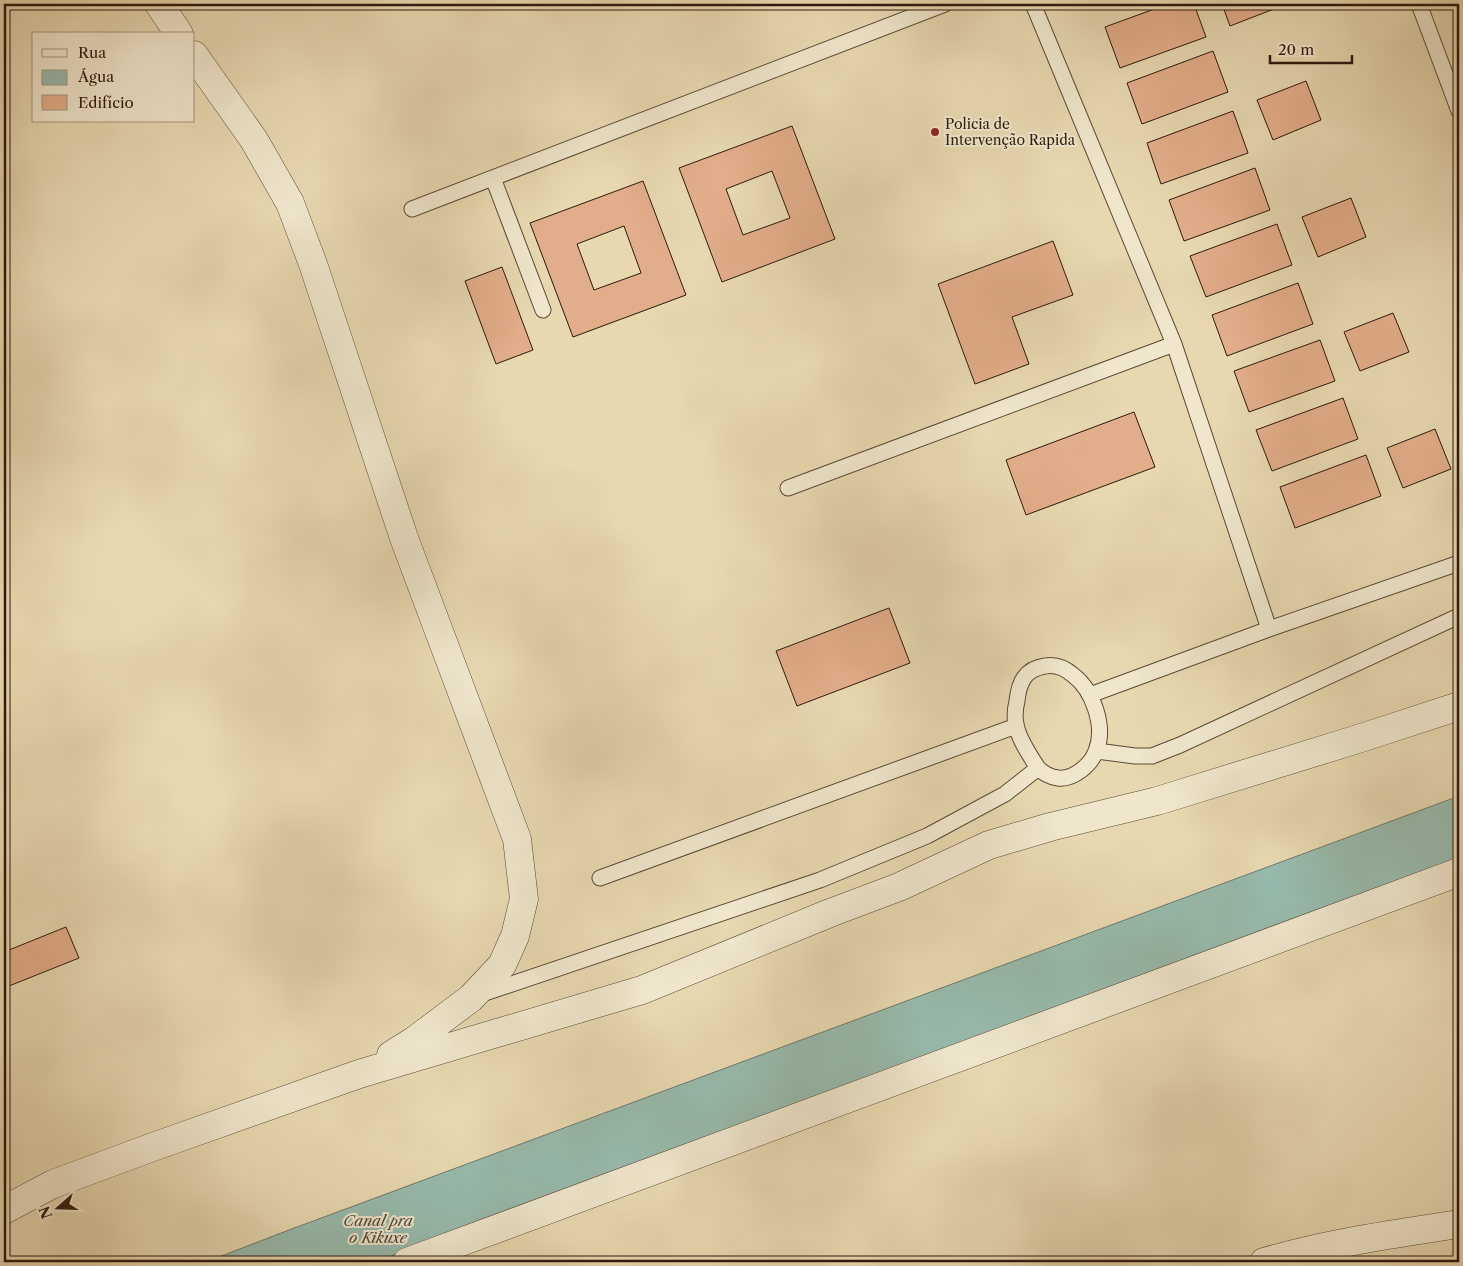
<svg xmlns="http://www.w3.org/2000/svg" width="1463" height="1266" font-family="'Libre Caslon Text',serif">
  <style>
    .water { fill: #97baac; stroke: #6d7a6d }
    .building { fill: #e2ad8a; stroke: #2d190e; fill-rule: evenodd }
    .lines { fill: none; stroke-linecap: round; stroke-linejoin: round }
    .service-casing { stroke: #5c4936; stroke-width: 17 }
    .minor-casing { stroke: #5c4936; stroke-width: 29 }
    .service { stroke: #efe6cc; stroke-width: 15 }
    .minor { stroke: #efe6cc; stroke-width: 28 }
    .poi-dot { fill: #8f2418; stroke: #efe6cc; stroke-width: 2 }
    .labels { text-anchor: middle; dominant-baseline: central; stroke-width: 4; stroke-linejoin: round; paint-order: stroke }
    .poi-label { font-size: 14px; fill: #2d190e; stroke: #efe6cc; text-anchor: start }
    .water-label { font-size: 15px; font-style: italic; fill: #4d493d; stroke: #efe6cc }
  </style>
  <rect width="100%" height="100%" fill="#e7d8b0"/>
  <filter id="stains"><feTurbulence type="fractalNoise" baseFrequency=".004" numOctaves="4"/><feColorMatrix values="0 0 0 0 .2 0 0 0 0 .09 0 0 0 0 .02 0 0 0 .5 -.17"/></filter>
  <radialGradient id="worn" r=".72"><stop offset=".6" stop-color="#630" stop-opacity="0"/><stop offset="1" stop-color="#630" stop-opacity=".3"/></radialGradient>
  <path class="water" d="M1459 796V857L375 1262H206L289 1230Z"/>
  <path class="building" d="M1096 4H1116L1098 10Z
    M1168 4H1194L1206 37 1120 68 1105 27Z
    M1222 4H1278L1279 7 1230 26Z
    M1213 51 1228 92 1142 124 1127 83Z
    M1306 81 1321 120 1273 140 1257 100Z
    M1233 111 1248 153 1161 184 1147 143Z
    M792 126 835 239 722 282 679 168ZM772 171 790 218 743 235 726 189Z
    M1255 168 1270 210 1184 241 1169 200Z
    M643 181 686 295 573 337 530 223ZM624 226 641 273 594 290 577 244Z
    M1351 198 1366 237 1318 257 1302 217Z
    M1277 224 1292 265 1206 297 1190 256Z
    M1053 241 1073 295 1012 317 1029 364 975 384 938 284Z
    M502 267 533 350 496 364 465 281Z
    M1298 283 1313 324 1227 356 1212 315Z
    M1393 313 1409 352 1360 371 1344 332Z
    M1320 340 1335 381 1249 412 1234 371Z
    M1343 398 1358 439 1272 471 1256 430Z
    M1134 412 1155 467 1026 515 1006 460Z
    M1435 429 1451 469 1403 488 1387 448Z
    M1366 455 1381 496 1295 528 1280 487Z
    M889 608 910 663 797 706 776 651Z
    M66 927 79 958 4 988V952Z"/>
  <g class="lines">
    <defs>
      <path id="service" d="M1033 4 1174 344 1269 629
        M1419 4 1459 111
        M493 178 543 310
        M412 209 945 4
        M788 488 1174 344
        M1090 695 1269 629 1459 563
        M1097 751 1135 756H1152L1180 745 1459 616
        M600 878 1016 726
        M479 995 820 880 927 836 1005 794 1038 768C1030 756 1018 738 1016 724 1014 715 1015 709 1017 701 1019 682 1025 669 1045 666 1056 664 1065 668 1073 675 1093 690 1106 727 1096 751 1091 765 1073 780 1058 778 1050 777 1043 773 1038 768"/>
      <path id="minor" d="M159 4 179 34
        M194 55 254 140 290 203 313 264 404 538 517 839 524 899 515 936 502 965 471 998 415 1040 391 1055
        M4 1210 53 1184 150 1148 359 1074 642 990 830 913 899 887 989 845 1050 827 1157 801 1361 738 1459 706
        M407 1262 1459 872
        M1264 1262C1328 1243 1394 1234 1459 1224"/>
    </defs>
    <use href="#service" class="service-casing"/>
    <use href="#minor" class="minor-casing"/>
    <use href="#service" class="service"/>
    <use href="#minor" class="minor"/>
  </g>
  <circle class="poi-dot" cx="935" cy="132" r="5"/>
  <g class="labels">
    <g class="poi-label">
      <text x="945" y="124">Policia de<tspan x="945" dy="16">Intervenção Rapida</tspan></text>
    </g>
    <g class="water-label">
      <text x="378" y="1220">Canal pra<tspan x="378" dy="17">o Kikuxe</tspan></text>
    </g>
  </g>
  <rect width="1463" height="1266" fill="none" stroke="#e7d8b0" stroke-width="20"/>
  <rect x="5" y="5" width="1453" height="1256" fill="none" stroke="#2d190e" stroke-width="2.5"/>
  <rect x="10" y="10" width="1443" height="1246" fill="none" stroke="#2d190e"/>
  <rect x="32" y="32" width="162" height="90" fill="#efe6cc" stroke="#a19480"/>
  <rect x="42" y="49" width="25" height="8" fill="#efe6cc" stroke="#a19480"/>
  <text x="78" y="58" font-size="15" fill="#2d190e">Rua</text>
  <rect x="42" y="70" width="25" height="15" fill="#97baac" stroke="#a19480"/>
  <text x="78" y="82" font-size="15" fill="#2d190e">Água</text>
  <rect x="42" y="95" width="25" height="15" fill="#e2ad8a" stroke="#a19480"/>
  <text x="78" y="108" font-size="15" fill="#2d190e">Edifício</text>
  <g transform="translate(58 1208) rotate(250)" stroke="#efe6cc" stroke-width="4" paint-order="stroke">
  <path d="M0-4L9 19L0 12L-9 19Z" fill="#2d190e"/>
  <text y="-8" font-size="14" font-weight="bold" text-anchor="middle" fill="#2d190e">N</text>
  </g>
  <path d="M1270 55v8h82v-8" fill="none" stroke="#2d190e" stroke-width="2.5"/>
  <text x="1278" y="55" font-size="15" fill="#2d190e" stroke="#efe6cc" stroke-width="4" paint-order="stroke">20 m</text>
  <rect width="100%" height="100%" filter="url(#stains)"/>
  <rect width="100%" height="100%" fill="url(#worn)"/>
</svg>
